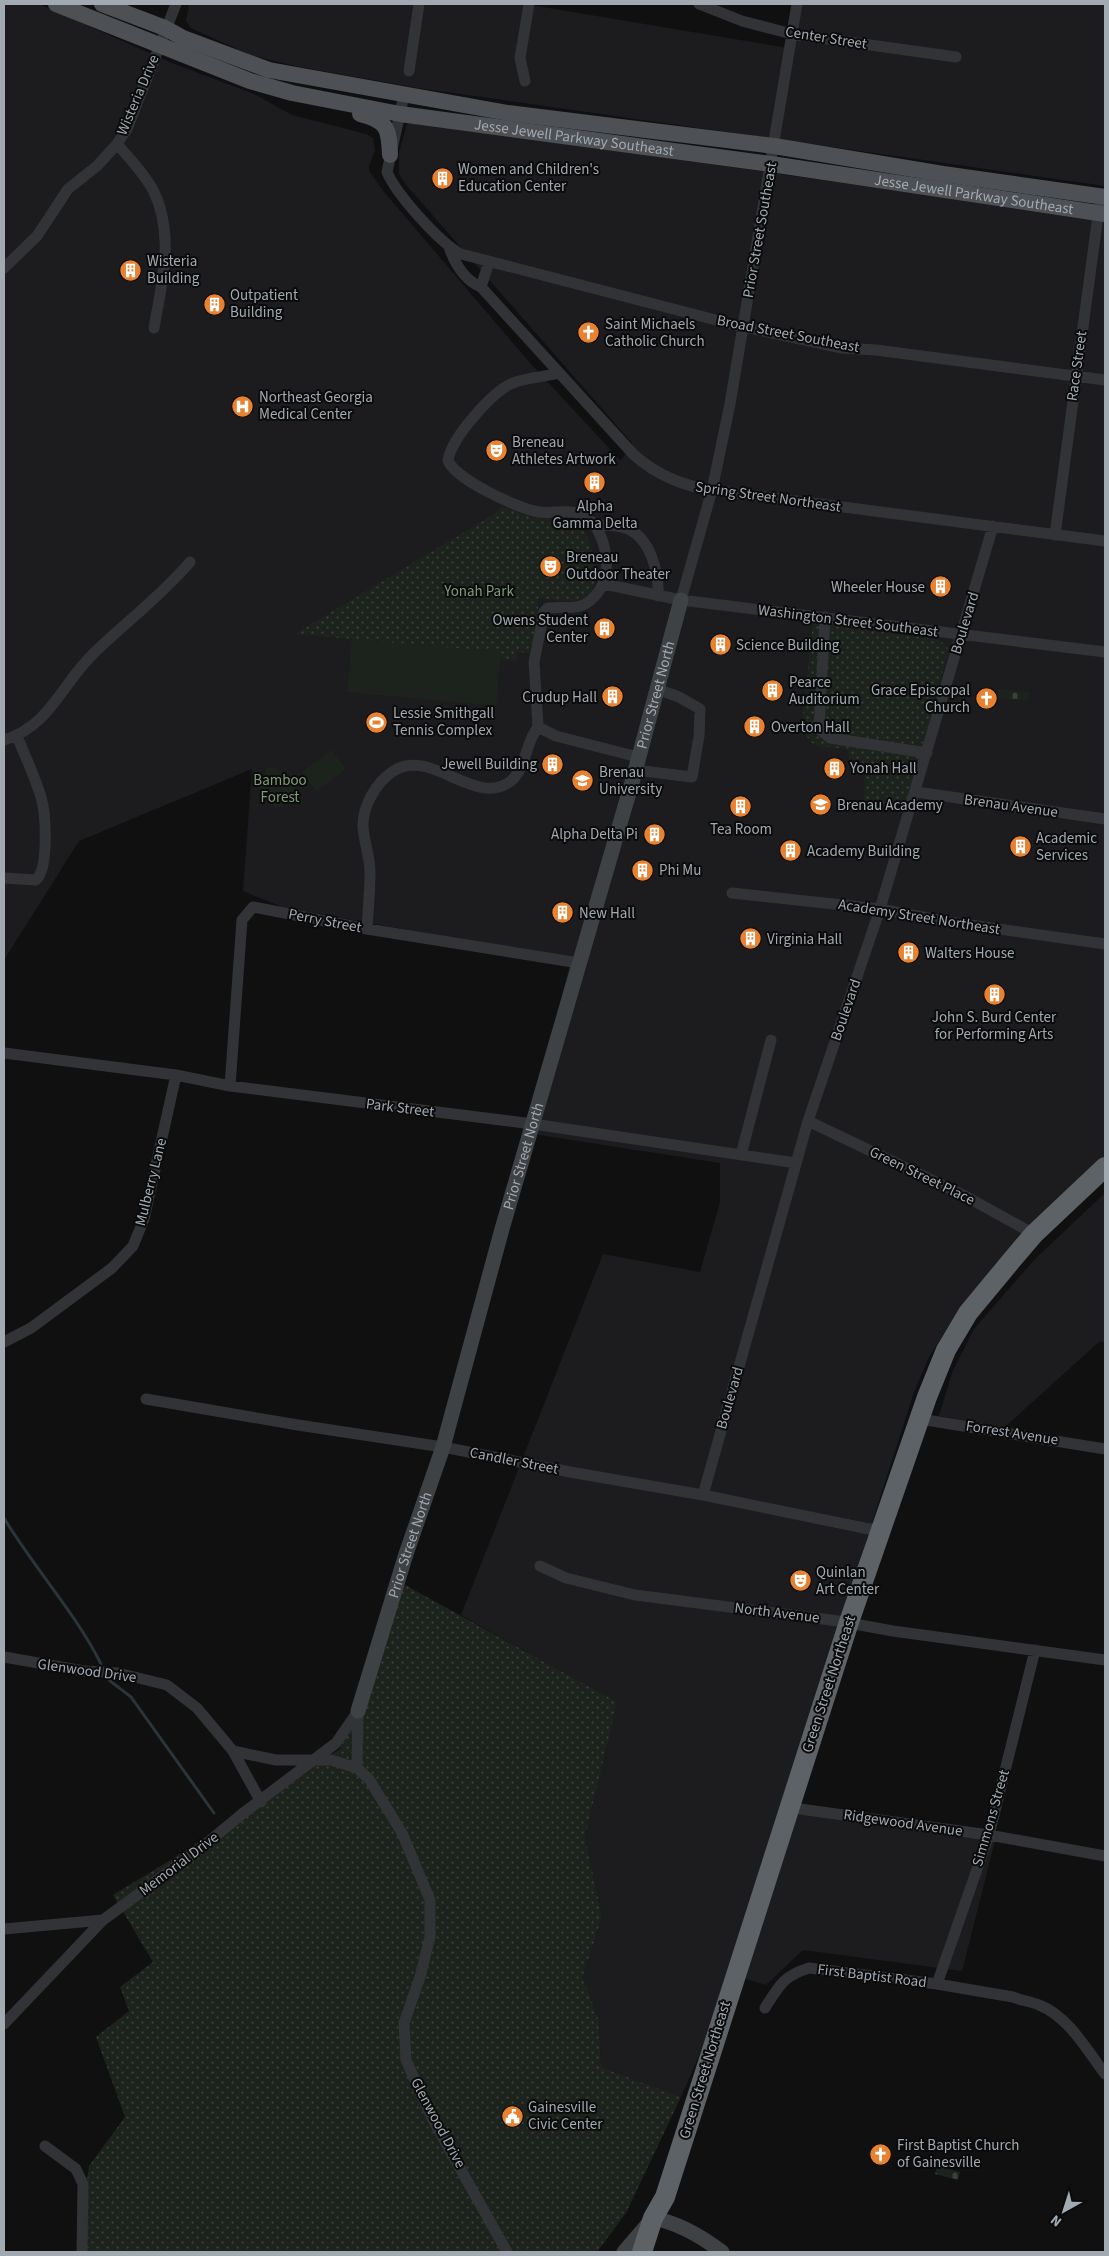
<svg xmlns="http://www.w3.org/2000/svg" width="1109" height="2256" font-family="'Source Sans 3',sans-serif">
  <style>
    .built { fill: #1c1c1e }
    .green { fill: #1c231c }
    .cemetery { fill: url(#cemetery-stones) }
    .park { fill: url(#park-dots) }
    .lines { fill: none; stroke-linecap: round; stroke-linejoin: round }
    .stream { stroke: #2a3539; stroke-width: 3 }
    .street { stroke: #313336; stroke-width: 11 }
    .secondary { stroke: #3f4245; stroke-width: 15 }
    .primary { stroke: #4d5054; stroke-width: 16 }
    .highway { stroke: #5d6266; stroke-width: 20 }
    .labels { text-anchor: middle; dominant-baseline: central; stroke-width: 4; stroke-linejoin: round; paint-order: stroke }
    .street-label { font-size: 15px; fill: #a1aab1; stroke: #0b0b0c }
    .poi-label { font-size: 15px; fill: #a1aab1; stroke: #0b0b0c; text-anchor: start }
    .park-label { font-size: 15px; fill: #7e9c79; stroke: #0b0b0c }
  </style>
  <defs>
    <pattern id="cemetery-stones" width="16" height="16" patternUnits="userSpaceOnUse" patternTransform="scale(1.25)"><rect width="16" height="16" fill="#1c231c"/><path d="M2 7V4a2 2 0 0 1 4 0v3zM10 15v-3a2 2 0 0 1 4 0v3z" fill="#3a403b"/></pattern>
    <pattern id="park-dots" width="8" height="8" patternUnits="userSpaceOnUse" patternTransform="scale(1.25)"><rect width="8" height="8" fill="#1c231c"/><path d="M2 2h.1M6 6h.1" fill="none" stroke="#3a403b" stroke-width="1.8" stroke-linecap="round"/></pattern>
  </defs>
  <rect width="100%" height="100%" fill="#101011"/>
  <path class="built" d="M4 4H39L172 63 254 94 292 115 366 134 373 138 375 151 369 165V171L385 193 530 363 621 461 632 443 407 186 399 174V152L407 124 420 123 1105 220V1157L1060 1198 995 1264 951 1322 929 1357 914 1392 780 1809 995 1841 962 1971 803 1950 766 1985 734 1975 681 2097 601 2067 599 2021 583 1977 602 1917 585 1837 616 1702 461 1615 603 1254 700 1272 720 1202V1163L526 1133 571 960 282 907 243 891 252 769 79 841 4 960Z
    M189 4H525L788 48 795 4H1105V186L418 88 300 67 250 55 191 28 186 21Z
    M1105 1193V1343L1100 1341 1005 1427 939 1416 952 1373 974 1329 1035 1259Z"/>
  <path class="green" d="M352 638 501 652 496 706 347 692Z
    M332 750 346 769 316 791 302 772Z
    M267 768H274L295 777 298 790 295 802 276 808 260 794V783Z"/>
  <path class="cemetery" d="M999 689 1029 692 1028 701 998 698Z
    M937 2166 960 2172 958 2180 935 2174Z"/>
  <path class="park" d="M501 506 533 518 567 520 572 515 584 522 582 526C590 544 610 589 580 599 569 603 550 599 538 598V621L529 653 517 652 516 661 500 659 501 652 295 634 496 513Z
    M813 623 940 640 949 649 905 807 864 801 865 765 859 760 849 759V749L826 747 824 749 812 743 801 729Z
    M398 1581 617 1702 585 1837 602 1917 583 1977 599 2021 601 2067 681 2097 626 2213 597 2252H77L89 2166 125 2117 96 2037 129 2011 120 1987 153 1962 113 1895 174 1858 340 1749Z"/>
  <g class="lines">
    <path class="stream" d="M4 1518C34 1568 75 1612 101 1664
      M109 1680 131 1697 214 1813"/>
    <path class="street" d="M699 4 742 21 792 34 956 57
      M409 71 419 4
      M525 81 520 58 529 4
      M404 95 387 172C396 194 440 243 461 254L735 325 842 348 876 350 1105 380
      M117 144C130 159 144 173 153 190 175 234 162 282 154 328
      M449 247C455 264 464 280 481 287L634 455C657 475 682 486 712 490L1105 541
      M4 268 37 236 68 189 97 166 117 144 127 129 176 4
      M481 287 489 262
      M593 525C605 525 617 524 628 529 651 539 659 573 658 596
      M1055 535 1099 208
      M604 584 681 600 1105 652
      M681 600 712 490 730 404 797 4
      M825 617 819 729 830 738 927 753
      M538 727 556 736 638 757
      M4 740C50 726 61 685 93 654 125 623 161 596 190 562
      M636 768 643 771 692 777 699 736 700 709 679 697 657 689
      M916 792 1105 819
      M4 878 36 880C49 868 46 814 41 797 35 777 25 756 17 736
      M732 893 880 909 949 922 1105 944
      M367 929C368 910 370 891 370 872 370 857 364 842 363 827 362 807 376 783 392 772 430 745 475 809 511 781 527 767 525 743 538 727L534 662 544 612 548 608C571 606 583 613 599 591 614 571 605 524 581 514 568 509 552 514 539 512 519 509 454 479 448 460 452 437 493 391 513 383 527 377 545 377 559 373
      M4 1053 176 1075 230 1086 533 1124 796 1163
      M230 1086 242 920 253 907 367 929 579 963
      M808 1121 967 1197 1034 1234
      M741 1155 771 1040
      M4 1342 31 1328 112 1268 133 1246 144 1219 176 1075
      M146 1399 298 1425 443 1447 570 1472 703 1495 869 1529 881 1528
      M920 1419 1105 1449
      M703 1495 808 1121 880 909 993 526
      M540 1566 566 1578 635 1595 838 1621 893 1631 1105 1660
      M4 1657 84 1671 118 1673 167 1685 197 1708 233 1751 261 1802
      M358 1711 357 1768 369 1779 402 1833 430 1900V1937L420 1977 404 2023 406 2060 432 2118 507 2252
      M233 1751 276 1760H331L357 1768
      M789 1806 800 1809 989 1835 1105 1856
      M4 1929 103 1920
      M937 1984 989 1835 1035 1650
      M765 2008C779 1986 783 1976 809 1968L937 1984 1013 1997C1022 2001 1030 2001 1039 2005 1068 2016 1087 2050 1105 2074
      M4 2024 103 1920 201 1848 242 1814 336 1743 358 1711
      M45 2146 76 2169 83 2184 82 2252"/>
    <g class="secondary">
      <path id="s1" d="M358 1711 406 1554 443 1447 502 1229 633 779 681 600"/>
      <path d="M624 2252 653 2218C679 2223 701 2236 722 2252"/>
    </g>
    <g class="primary">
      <path id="s2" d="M56 4 250 81 292 93 400 114 771 164 1105 214"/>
      <path d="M102 4 165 28 183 38 269 70 508 113 774 146 943 174 1105 197"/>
      <path d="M360 114C388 121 389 129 390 155"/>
    </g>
    <path class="highway" d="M642 2252 653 2218 665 2197 849 1622 927 1397 946 1350 968 1313 1011 1261 1034 1234 1105 1167"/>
  </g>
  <defs>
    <symbol id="building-disc" viewBox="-11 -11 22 22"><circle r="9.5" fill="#e98230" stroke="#0b0b0c"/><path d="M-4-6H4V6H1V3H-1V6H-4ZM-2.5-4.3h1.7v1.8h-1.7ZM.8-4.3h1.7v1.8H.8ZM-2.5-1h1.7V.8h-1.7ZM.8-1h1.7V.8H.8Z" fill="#fff"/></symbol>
    <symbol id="church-disc" viewBox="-11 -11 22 22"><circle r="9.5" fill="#e98230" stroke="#0b0b0c"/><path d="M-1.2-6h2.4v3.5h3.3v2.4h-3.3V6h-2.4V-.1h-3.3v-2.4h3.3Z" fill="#fff"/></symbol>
    <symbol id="hospital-disc" viewBox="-11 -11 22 22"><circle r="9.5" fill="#e98230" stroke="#0b0b0c"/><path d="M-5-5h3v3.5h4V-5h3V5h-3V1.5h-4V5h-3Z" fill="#fff"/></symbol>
    <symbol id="theatre-disc" viewBox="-11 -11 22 22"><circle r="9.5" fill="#e98230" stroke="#0b0b0c"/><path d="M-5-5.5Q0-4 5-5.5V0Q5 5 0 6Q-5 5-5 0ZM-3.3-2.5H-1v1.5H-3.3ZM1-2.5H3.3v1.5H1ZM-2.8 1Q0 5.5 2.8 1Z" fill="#fff"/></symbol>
    <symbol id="stadium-disc" viewBox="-11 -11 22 22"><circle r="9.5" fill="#e98230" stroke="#0b0b0c"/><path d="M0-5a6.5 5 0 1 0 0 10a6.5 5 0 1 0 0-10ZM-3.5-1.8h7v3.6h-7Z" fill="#fff"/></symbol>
    <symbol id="university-disc" viewBox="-11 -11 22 22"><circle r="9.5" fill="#e98230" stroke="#0b0b0c"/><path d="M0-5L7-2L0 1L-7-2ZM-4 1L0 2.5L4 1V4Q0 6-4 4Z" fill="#fff"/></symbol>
    <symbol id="school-disc" viewBox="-11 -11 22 22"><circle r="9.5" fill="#e98230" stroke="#0b0b0c"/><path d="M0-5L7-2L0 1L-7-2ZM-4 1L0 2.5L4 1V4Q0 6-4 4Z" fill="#fff"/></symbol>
    <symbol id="civic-disc" viewBox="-11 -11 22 22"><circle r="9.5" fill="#e98230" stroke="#0b0b0c"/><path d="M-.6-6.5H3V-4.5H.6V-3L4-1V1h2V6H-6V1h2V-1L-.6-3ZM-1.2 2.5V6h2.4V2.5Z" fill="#fff"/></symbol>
  </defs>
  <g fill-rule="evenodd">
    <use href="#building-disc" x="430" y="166" width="25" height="25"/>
    <use href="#building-disc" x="118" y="258" width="25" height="25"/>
    <use href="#building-disc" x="202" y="292" width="25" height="25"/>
    <use href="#church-disc" x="576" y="320" width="25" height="25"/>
    <use href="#hospital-disc" x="230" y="394" width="25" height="25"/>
    <use href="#theatre-disc" x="484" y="438" width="25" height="25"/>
    <use href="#building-disc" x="582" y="470" width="25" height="25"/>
    <use href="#theatre-disc" x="538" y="554" width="25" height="25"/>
    <use href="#building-disc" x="928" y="574" width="25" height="25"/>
    <use href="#building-disc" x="592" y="616" width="25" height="25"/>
    <use href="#building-disc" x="708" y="632" width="25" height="25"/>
    <use href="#building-disc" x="760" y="678" width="25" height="25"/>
    <use href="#building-disc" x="600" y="684" width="25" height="25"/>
    <use href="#church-disc" x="974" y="686" width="25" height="25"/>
    <use href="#stadium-disc" x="364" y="710" width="25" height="25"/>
    <use href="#building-disc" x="742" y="714" width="25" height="25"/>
    <use href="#building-disc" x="540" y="752" width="25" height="25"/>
    <use href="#building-disc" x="822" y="756" width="25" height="25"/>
    <use href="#university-disc" x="570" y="768" width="25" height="25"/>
    <use href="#school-disc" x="808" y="792" width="25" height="25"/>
    <use href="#building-disc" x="728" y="794" width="25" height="25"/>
    <use href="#building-disc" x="642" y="822" width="25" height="25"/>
    <use href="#building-disc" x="1008" y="834" width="25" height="25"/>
    <use href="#building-disc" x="778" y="838" width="25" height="25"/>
    <use href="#building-disc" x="630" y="858" width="25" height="25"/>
    <use href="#building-disc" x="550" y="900" width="25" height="25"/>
    <use href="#building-disc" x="738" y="926" width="25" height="25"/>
    <use href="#building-disc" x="896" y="940" width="25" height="25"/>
    <use href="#building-disc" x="982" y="982" width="25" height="25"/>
    <use href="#theatre-disc" x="788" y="1568" width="25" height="25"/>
    <use href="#civic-disc" x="500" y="2104" width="25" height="25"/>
    <use href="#church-disc" x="868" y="2142" width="25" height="25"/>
  </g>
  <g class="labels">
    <g class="street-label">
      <text transform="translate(826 38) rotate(9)">Center Street</text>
      <text transform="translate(138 95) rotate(-67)">Wisteria Drive</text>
      <text stroke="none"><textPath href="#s2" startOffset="538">Jesse Jewell Parkway Southeast</textPath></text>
      <text stroke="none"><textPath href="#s2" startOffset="942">Jesse Jewell Parkway Southeast</textPath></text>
      <text transform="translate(760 230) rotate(-80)">Prior Street Southeast</text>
      <text transform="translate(788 334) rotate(11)">Broad Street Southeast</text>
      <text transform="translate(1077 366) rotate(-82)">Race Street</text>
      <text transform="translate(768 497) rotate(8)">Spring Street Northeast</text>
      <text transform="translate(848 621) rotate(7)">Washington Street Southeast</text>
      <text transform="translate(965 623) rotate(-73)">Boulevard</text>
      <text stroke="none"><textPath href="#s1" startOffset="1059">Prior Street North</textPath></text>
      <text transform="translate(1011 806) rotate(8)">Brenau Avenue</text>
      <text transform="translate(919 917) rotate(9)">Academy Street Northeast</text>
      <text transform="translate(325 921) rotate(11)">Perry Street</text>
      <text transform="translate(846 1010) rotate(-71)">Boulevard</text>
      <text transform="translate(400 1108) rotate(7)">Park Street</text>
      <text stroke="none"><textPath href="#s1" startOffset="579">Prior Street North</textPath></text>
      <text transform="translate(922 1176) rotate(26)">Green Street Place</text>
      <text transform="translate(151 1182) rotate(-76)">Mulberry Lane</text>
      <text transform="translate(730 1398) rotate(-74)">Boulevard</text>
      <text transform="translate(1012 1433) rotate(9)">Forrest Avenue</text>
      <text transform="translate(514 1461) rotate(11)">Candler Street</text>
      <text stroke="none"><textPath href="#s1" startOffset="174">Prior Street North</textPath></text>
      <text transform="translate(777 1613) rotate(7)">North Avenue</text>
      <text transform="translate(87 1671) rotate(8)">Glenwood Drive</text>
      <text transform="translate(829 1684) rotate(-72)">Green Street Northeast</text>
      <text transform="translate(991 1818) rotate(-74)">Simmons Street</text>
      <text transform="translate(903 1823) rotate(8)">Ridgewood Avenue</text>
      <text transform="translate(179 1864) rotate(-37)">Memorial Drive</text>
      <text transform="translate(872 1976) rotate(7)">First Baptist Road</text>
      <text transform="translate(705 2070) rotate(-73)">Green Street Northeast</text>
      <text transform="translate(438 2123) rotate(62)">Glenwood Drive</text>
    </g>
    <g class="poi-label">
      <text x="458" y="169">Women and Children's<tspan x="458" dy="17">Education Center</tspan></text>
      <text x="147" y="261">Wisteria<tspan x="147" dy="17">Building</tspan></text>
      <text x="230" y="295">Outpatient<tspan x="230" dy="17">Building</tspan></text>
      <text x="605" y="324">Saint Michaels<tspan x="605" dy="17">Catholic Church</tspan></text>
      <text x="259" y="397">Northeast Georgia<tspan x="259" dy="17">Medical Center</tspan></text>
      <text x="512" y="442">Breneau<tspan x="512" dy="17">Athletes Artwork</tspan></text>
      <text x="595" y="506" text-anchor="middle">Alpha<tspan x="595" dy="17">Gamma Delta</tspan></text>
      <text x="566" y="557">Breneau<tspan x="566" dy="17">Outdoor Theater</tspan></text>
      <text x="925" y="587" text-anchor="end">Wheeler House</text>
      <text x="588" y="620" text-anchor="end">Owens Student<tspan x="588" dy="17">Center</tspan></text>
      <text x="736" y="645">Science Building</text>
      <text x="789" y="682">Pearce<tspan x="789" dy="17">Auditorium</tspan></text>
      <text x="970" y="690" text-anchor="end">Grace Episcopal<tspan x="970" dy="17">Church</tspan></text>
      <text x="597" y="697" text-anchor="end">Crudup Hall</text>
      <text x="393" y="713">Lessie Smithgall<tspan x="393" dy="17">Tennis Complex</tspan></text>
      <text x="771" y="727">Overton Hall</text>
      <text x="537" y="764" text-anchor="end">Jewell Building</text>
      <text x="850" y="768">Yonah Hall</text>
      <text x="599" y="772">Brenau<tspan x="599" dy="17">University</tspan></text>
      <text x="837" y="805">Brenau Academy</text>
      <text x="741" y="829" text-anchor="middle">Tea Room</text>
      <text x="638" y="834" text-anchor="end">Alpha Delta Pi</text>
      <text x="1036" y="838">Academic<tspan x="1036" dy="17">Services</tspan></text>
      <text x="807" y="851">Academy Building</text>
      <text x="659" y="870">Phi Mu</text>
      <text x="579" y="913">New Hall</text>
      <text x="767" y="939">Virginia Hall</text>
      <text x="925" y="953">Walters House</text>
      <text x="994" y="1017" text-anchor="middle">John S. Burd Center<tspan x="994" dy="17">for Performing Arts</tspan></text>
      <text x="816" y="1572">Quinlan<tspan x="816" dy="17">Art Center</tspan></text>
      <text x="528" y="2107">Gainesville<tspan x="528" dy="17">Civic Center</tspan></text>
      <text x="897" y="2145">First Baptist Church<tspan x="897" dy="17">of Gainesville</tspan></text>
    </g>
    <g class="park-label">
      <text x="479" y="591">Yonah Park</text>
      <text x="280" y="780">Bamboo<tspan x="280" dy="17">Forest</tspan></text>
    </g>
  </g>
  <rect width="1109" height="2256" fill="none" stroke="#a1aab1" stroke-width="10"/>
  <g transform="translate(1064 2211) rotate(219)" stroke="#0b0b0c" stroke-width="4" paint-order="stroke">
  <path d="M0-4L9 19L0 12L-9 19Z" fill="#a1aab1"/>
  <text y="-8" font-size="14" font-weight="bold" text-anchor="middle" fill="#a1aab1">N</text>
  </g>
</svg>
